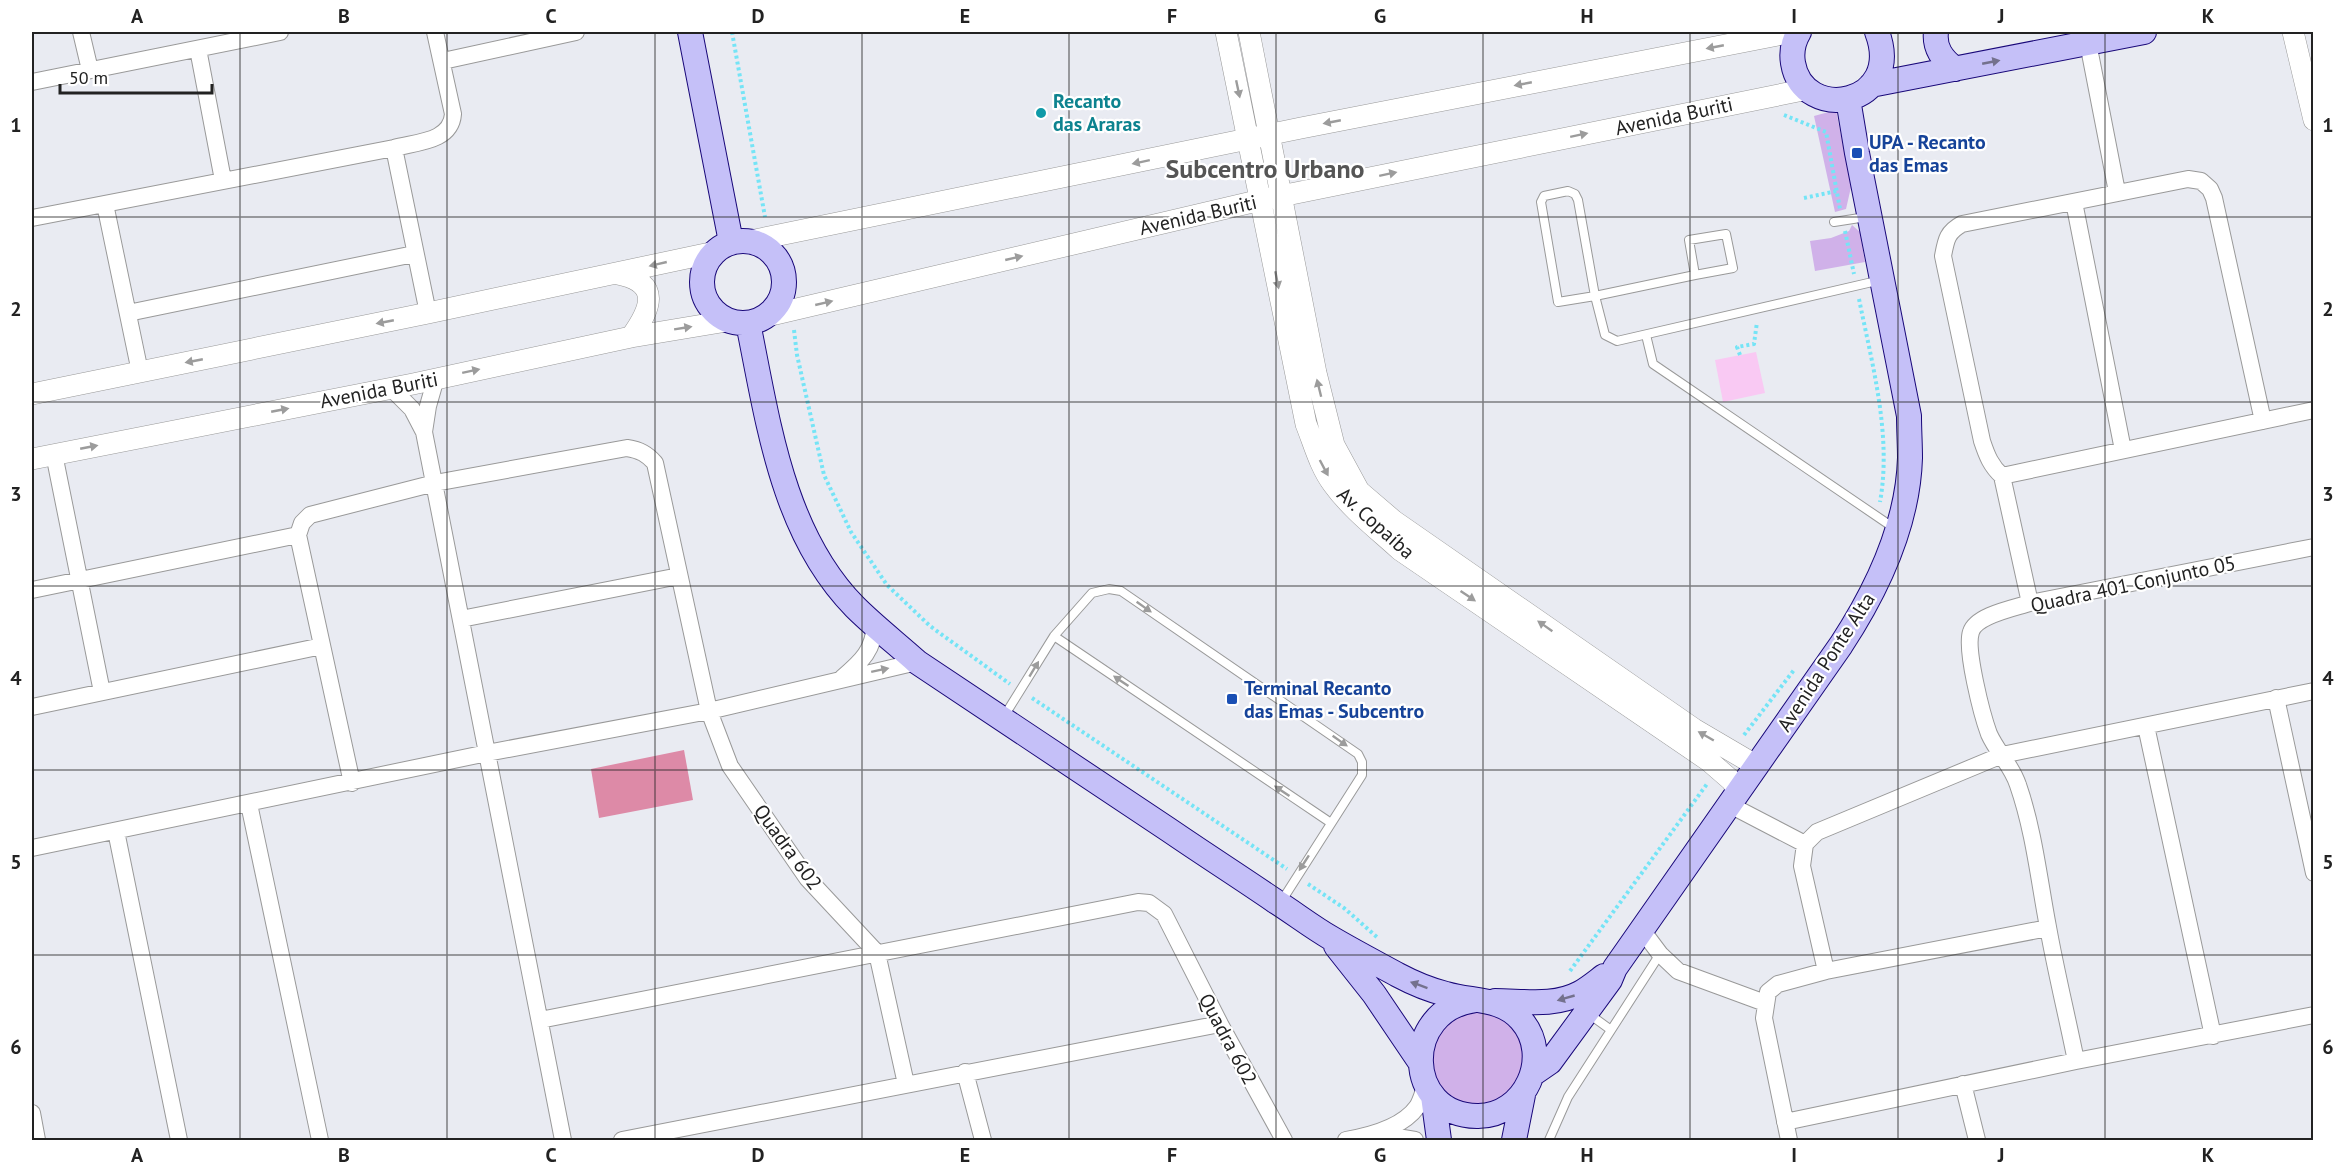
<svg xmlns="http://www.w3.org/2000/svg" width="2345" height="1172" font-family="'PT Sans',sans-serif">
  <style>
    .grass { fill: #d0b1e9 }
    .park { fill: #f9c9f3 }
    .pitch { fill: #dd8aa7 }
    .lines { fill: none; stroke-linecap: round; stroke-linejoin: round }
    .service-casing { stroke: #999; stroke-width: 10 }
    .minor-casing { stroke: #999; stroke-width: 18 }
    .tertiary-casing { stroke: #999; stroke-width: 22 }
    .secondary-casing { stroke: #190879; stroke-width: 26 }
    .path { stroke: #75e4f6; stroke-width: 4; stroke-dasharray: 3 3; stroke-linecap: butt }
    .service { stroke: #fff; stroke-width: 8 }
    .minor { stroke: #fff; stroke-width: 16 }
    .tertiary { stroke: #fff; stroke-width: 21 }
    .secondary { stroke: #c5c0f8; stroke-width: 24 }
    .oneway { fill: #9c9c9c }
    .oneway2 { fill: #74718d }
    .grid { fill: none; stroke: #222; stroke-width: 1.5; stroke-opacity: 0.55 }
    .culture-dot { fill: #0f9aa8; stroke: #fff; stroke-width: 2 }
    .transit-dot { fill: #1a4fb4; stroke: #fff; stroke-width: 2 }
    .labels { text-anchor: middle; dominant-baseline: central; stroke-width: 4.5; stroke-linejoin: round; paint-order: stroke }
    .culture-label { font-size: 20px; font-weight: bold; fill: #0d838f; stroke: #fff; text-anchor: start }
    .street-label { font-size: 20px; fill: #222; stroke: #fff }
    .transit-label { font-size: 20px; font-weight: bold; fill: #164399; stroke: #fff; text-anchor: start }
    .district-label { font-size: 26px; font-weight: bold; fill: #555; stroke: #fff }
    .neatline { fill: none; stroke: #222; stroke-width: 2 }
    .grid-label { font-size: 20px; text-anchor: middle; font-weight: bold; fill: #222 }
  </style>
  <rect width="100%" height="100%" fill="#e9ebf2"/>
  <path class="grass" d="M1836 110 1851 187 1846 209 1835 212 1814 116Z
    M1852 225 1860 232 1865 262 1815 271 1810 241 1831 238 1849 231Z
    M1431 1058a47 47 0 1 1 94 0a47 47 0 1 1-94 0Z"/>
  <path class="park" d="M1756 352 1765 393 1723 402 1715 360Z"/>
  <path class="pitch" d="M684 750 693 800 599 818 591 769Z"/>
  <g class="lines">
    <defs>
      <path id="service" d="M1568 191 1575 194 1578 200 1595 296 1558 302 1541 202 1544 196Z
        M1834 222 1866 217
        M1695 275 1733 268 1726 234 1689 240 1695 275 1595 296 1605 335 1617 341 1881 280
        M1646 335 1653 364 1894 528
        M1054 636 1331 823
        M1003 718 1054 636 1092 593 1109 589 1121 591 1358 754 1362 762V775L1281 902
        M1589 1014 1611 1030
        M1549 1140 1568 1097 1660 954"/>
      <path id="minor" d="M81 32 90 70
        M2088 43 2117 192
        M198 49 223 180
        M443 61 576 32
        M32 82 280 32
        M394 148 428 313
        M2074 202 2123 450
        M105 204 140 372
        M32 218 394 148C416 142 451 142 453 114L435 32
        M128 313 414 254
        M391 388 412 409 424 432 563 1140
        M424 432 428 406 436 378
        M54 454 102 692
        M2002 476 2314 410
        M298 535 352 783
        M32 590 298 535 302 523 310 515 435 483 627 448C640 450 647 454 655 463L709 711 730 766 807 878 877 953
        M2030 603 2002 476C1991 466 1987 456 1982 441L1943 256C1946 240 1947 232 1962 224L2188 179 2201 181 2210 189 2214 198 2263 421
        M461 619 679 576
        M842 678C862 661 874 650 875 623
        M2276 698 2314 873
        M32 707 322 646
        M2146 726 2213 1036
        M249 804 320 1140
        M1730 805 1805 844
        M116 831 179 1140
        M32 848 487 753 709 711 917 662
        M1642 930 1660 954 1678 971 1765 1003
        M877 953 906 1084
        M1826 971 1802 866 1805 844 1817 832 2002 755 2314 691
        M540 1020 1138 902 1149 903 1164 914 1220 1024 1284 1140
        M2076 1061C2067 1016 2056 972 2048 927 2039 880 2034 831 2018 785 2012 766 1997 752 1989 734 1982 715 1965 649 1971 632 1976 615 2015 608 2030 603L2314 547
        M965 1072 983 1140
        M1963 1084 1977 1140
        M32 1113 37 1140
        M1785 1122 2076 1061 2314 1015
        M1373 1138 1397 1137 1415 1140
        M622 1140 1220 1024
        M1346 1140C1369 1136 1402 1128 1417 1107 1421 1101 1423 1092 1426 1085
        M1789 1140 1764 1018 1768 992 1778 984 1826 971 2048 928"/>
      <path id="tertiary" d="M1226 32 1306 424C1314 444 1320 467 1333 484 1351 509 1377 529 1400 550L1709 761 1732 781 1738 792
        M1249 32 1316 373 1334 445 1359 491 1394 521 1694 729 1757 766
        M2293 32 2314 120
        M750 241 1301 128 1793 32
        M618 274C662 283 651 309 631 337
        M767 316 1261 200 1808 89
        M32 394 428 313 715 252
        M32 459 413 384 631 337 727 321"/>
      <path id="secondary" d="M690 32 731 242
        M1799 32C1793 42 1791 51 1793 63 1803 124 1905 106 1877 32
        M1936 32C1934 48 1942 59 1955 69
        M1871 85 2144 32
        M702 282a41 41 0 1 1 82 0a41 41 0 1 1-82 0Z
        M748 323C768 421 782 533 855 607 874 626 897 644 917 662 1001 718 1085 774 1169 830 1204 854 1240 877 1275 901 1294 913 1312 927 1331 938 1353 951 1376 963 1398 975 1413 983 1430 990 1446 994 1472 1002 1501 997 1521 1020 1553 1056 1525 1117 1477 1116 1404 1115 1401 1010 1475 1000
        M1336 946 1374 994 1420 1062
        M1495 1001C1523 1001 1554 1007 1580 993 1589 988 1596 982 1604 976
        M1534 1073 1550 1062 1610 980 1615 968 1841 645C1877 590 1908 525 1910 458 1910 444 1909 430 1909 416L1857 153 1848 99
        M1433 1096 1439 1140
        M1514 1140 1523 1095"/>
    </defs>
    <use href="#service" class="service-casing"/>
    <use href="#minor" class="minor-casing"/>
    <use href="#tertiary" class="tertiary-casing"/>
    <use href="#secondary" class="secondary-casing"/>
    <path class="path" d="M732 32 765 217
      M1784 115 1826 132 1840 209
      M1804 198 1837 191
      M1845 231 1854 274
      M781 254 790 273 791 290
      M1859 299C1872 364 1892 435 1880 502
      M794 330 797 355 824 475 851 532 887 585 930 626 1010 684
      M1740 355 1737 347 1754 344 1757 322
      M1032 698 1287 869
      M1744 735 1794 670
      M1308 884 1344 908 1378 938
      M1570 971 1707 784"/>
    <use href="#service" class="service"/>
    <use href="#minor" class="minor"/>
    <use href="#tertiary" class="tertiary"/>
    <use href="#secondary" class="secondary"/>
  </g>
  <defs><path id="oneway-solid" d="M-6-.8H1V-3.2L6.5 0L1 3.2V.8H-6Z" transform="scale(1.5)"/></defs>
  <g class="oneway">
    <use href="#oneway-solid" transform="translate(1715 47) rotate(169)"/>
    <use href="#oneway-solid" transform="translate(1523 84) rotate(169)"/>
    <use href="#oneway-solid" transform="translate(1238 89) rotate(78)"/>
    <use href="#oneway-solid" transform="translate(1332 122) rotate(169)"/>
    <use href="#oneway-solid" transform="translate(1579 135) rotate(-12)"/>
    <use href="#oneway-solid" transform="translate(1141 162) rotate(168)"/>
    <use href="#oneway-solid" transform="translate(1388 174) rotate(-12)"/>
    <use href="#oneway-solid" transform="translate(1014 258) rotate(-13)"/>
    <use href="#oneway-solid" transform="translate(658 264) rotate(167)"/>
    <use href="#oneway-solid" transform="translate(1277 280) rotate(79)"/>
    <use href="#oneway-solid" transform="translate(824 303) rotate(-13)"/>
    <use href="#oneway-solid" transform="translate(385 322) rotate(169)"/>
    <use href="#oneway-solid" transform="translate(683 328) rotate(-9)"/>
    <use href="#oneway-solid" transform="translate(194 361) rotate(169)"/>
    <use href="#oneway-solid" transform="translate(471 371) rotate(-12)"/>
    <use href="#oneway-solid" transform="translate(1319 388) rotate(-104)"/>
    <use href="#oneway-solid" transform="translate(280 410) rotate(-11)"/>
    <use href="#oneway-solid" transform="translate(89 447) rotate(-11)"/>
    <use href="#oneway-solid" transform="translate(1324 468) rotate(62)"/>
    <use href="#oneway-solid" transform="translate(1468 596) rotate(34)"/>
    <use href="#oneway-solid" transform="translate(1144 607) rotate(35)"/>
    <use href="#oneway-solid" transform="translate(1545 626) rotate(-145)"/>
    <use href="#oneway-solid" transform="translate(1034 669) rotate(-59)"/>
    <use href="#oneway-solid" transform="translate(880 670) rotate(-12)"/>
    <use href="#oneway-solid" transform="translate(1121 681) rotate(-146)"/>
    <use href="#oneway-solid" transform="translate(1706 736) rotate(-150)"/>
    <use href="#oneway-solid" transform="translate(1340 741) rotate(35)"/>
    <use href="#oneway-solid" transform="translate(1282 791) rotate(-146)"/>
    <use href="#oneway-solid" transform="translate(1304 863) rotate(123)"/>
  </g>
  <g class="oneway2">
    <use href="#oneway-solid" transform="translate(1991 62) rotate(-11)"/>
    <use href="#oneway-solid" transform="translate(1419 985) rotate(-160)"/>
    <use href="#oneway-solid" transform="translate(1566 998) rotate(164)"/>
  </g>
  <path class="grid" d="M240 32V1140M447 32V1140M655 32V1140M862 32V1140M1069 32V1140M1276 32V1140M1483 32V1140M1690 32V1140M1898 32V1140M2105 32V1140M32 217H2314M32 402H2314M32 586H2314M32 770H2314M32 955H2314"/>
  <circle class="culture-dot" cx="1041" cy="113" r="6"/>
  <g class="transit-dot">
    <rect x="1851" y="147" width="12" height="12" rx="3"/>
    <rect x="1226" y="693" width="12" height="12" rx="3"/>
  </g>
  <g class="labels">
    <g class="culture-label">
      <text x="1053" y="101">Recanto<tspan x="1053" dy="23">das Araras</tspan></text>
    </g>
    <g class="street-label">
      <text transform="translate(1674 116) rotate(-12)">Avenida Buriti</text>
      <text transform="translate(1198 215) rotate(-13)">Avenida Buriti</text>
      <text transform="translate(379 390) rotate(-11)">Avenida Buriti</text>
      <text transform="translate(1376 523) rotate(42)">Av. Copaíba</text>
      <text transform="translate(2133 584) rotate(-12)">Quadra 401 Conjunto 05</text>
      <text transform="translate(1826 662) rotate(-57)">Avenida Ponte Alta</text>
      <text transform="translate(788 847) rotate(54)">Quadra 602</text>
      <text transform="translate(1228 1039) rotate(62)">Quadra 602</text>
    </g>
    <g class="transit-label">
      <text x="1869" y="142">UPA - Recanto<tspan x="1869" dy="23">das Emas</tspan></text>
      <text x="1244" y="688">Terminal Recanto<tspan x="1244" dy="23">das Emas - Subcentro</tspan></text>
    </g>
    <g class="district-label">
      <text x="1265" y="168">Subcentro Urbano</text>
    </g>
  </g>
  <rect width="2345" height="1172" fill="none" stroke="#ffffff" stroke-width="66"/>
  <path d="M60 84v9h152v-9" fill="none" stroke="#222222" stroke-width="3"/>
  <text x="69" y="84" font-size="18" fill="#222222" stroke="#ffffff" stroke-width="4.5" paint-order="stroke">50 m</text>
  <rect x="33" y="33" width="2279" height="1106" class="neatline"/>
  <g class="grid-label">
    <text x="137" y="23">A</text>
    <text x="344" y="23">B</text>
    <text x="551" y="23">C</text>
    <text x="758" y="23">D</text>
    <text x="965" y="23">E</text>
    <text x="1172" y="23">F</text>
    <text x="1380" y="23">G</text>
    <text x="1587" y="23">H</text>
    <text x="1794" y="23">I</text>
    <text x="2001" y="23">J</text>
    <text x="2208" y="23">K</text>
    <text x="16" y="132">1</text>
    <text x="2328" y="132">1</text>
    <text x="16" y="316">2</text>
    <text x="2328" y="316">2</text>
    <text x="16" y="501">3</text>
    <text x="2328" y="501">3</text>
    <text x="16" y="685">4</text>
    <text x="2328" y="685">4</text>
    <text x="16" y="869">5</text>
    <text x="2328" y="869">5</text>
    <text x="16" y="1054">6</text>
    <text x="2328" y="1054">6</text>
    <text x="137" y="1162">A</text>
    <text x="344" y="1162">B</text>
    <text x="551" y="1162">C</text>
    <text x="758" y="1162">D</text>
    <text x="965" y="1162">E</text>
    <text x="1172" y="1162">F</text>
    <text x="1380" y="1162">G</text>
    <text x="1587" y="1162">H</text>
    <text x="1794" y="1162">I</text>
    <text x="2001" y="1162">J</text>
    <text x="2208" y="1162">K</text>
  </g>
</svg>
